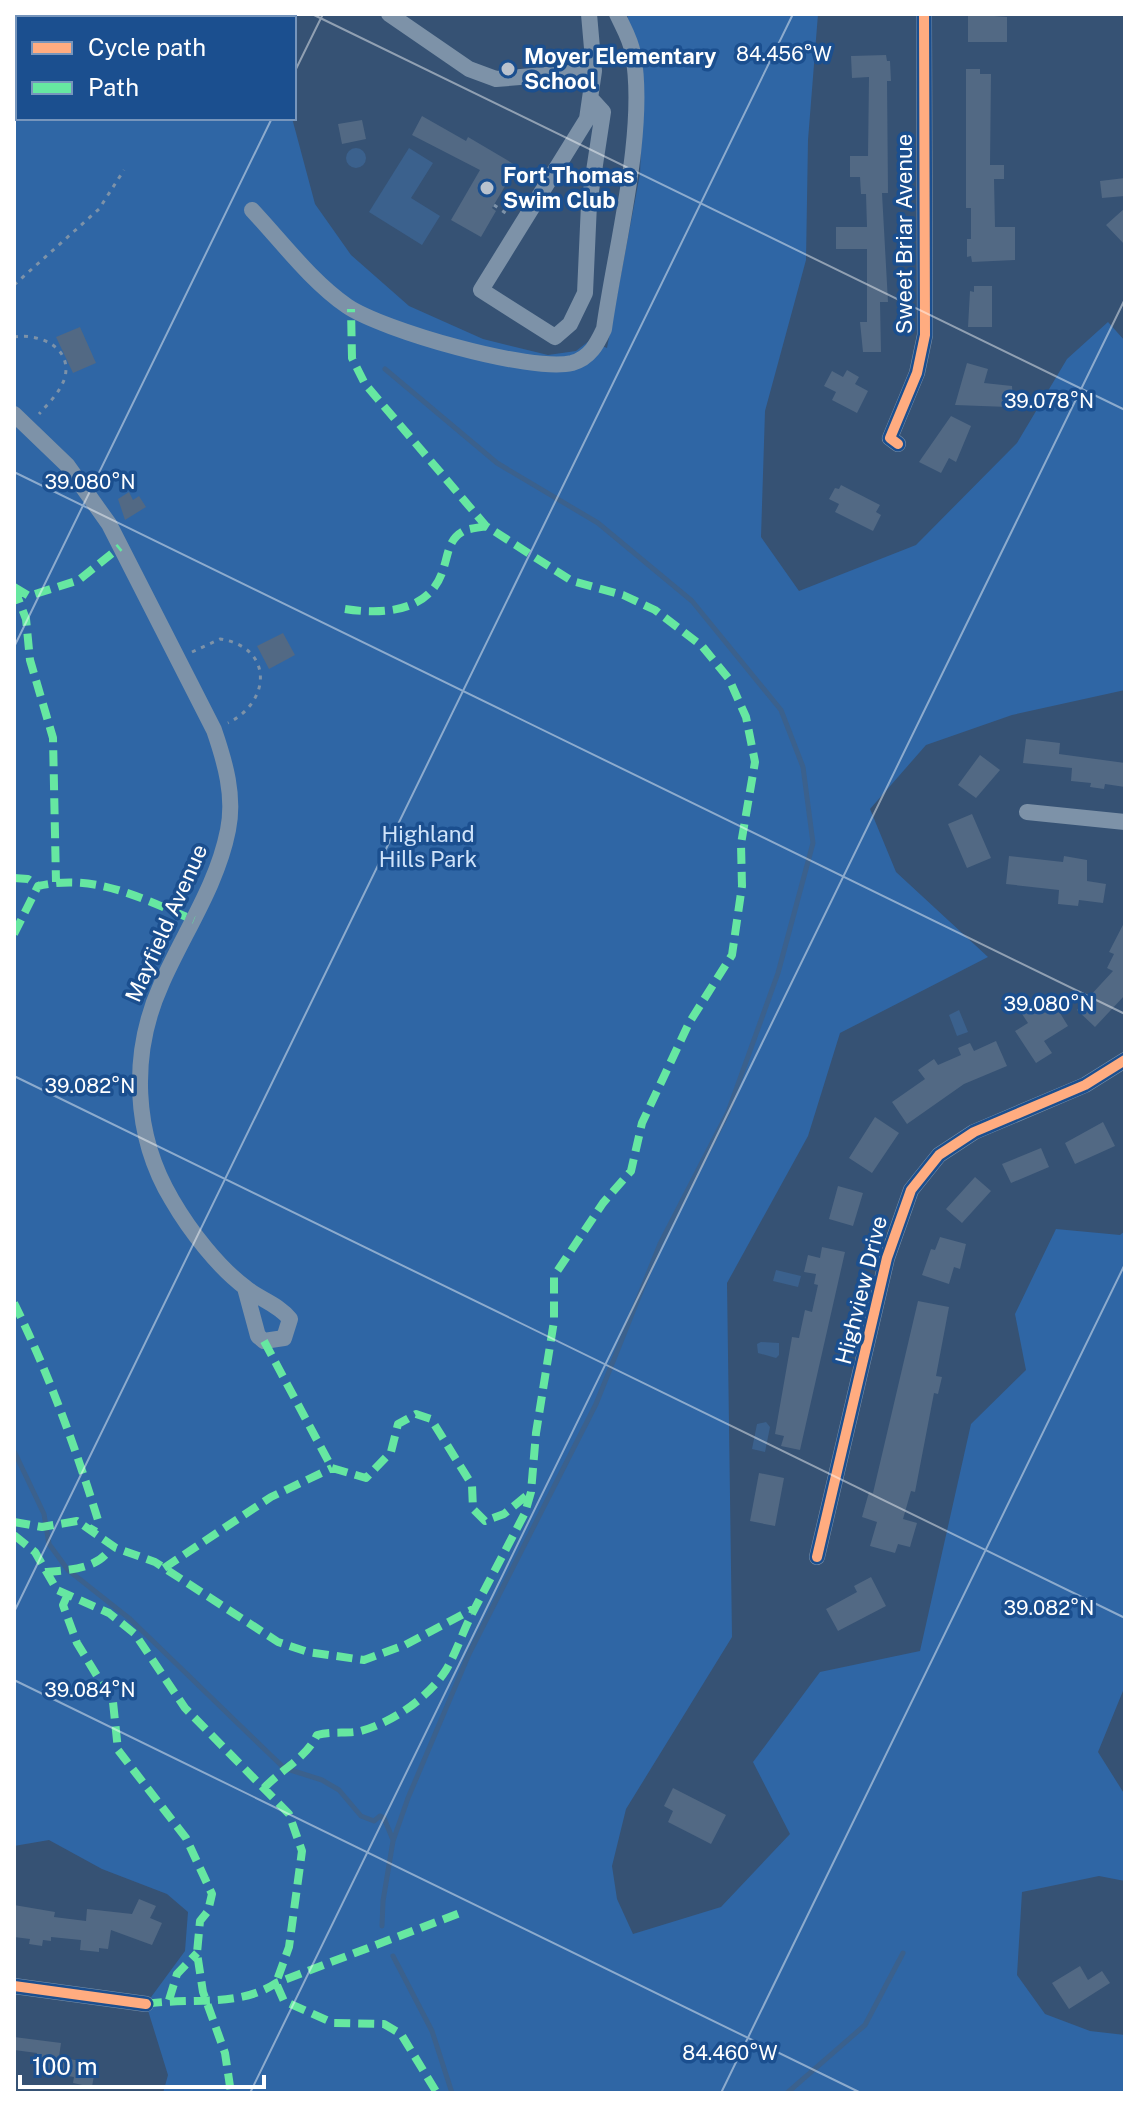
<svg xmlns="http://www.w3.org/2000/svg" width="1139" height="2107" font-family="'Public Sans',sans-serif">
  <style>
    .green { fill: #2f66a5 }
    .water { fill: #3b618d }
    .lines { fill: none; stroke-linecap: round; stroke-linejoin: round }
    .stream { stroke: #3b618d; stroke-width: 5 }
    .building { fill: #526984 }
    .path { stroke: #7d92a8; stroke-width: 3; stroke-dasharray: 4 6; stroke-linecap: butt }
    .minor { stroke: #7d92a8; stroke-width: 16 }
    .quiet { stroke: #66e7a1; stroke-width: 8; stroke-dasharray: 16 8; stroke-linecap: butt }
    .cycleway-casing { stroke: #1b4f8f; stroke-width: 15 }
    .cycleway { stroke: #ffac80; stroke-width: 10 }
    .ticks { fill: none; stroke: #fff; stroke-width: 2; stroke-opacity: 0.45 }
    .poi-dot { fill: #b9c2ce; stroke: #1b4f8f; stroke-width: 3 }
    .labels { text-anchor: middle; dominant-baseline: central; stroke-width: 7; stroke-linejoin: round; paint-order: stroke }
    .poi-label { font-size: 22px; font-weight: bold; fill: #fff; stroke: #1b4f8f; text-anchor: start }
    .street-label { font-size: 22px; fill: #fff; stroke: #1b4f8f }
    .park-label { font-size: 22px; fill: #cfe3fa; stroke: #1b4f8f }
    .ticks-label { font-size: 20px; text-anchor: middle; fill: #fff; stroke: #1b4f8f; stroke-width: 7; stroke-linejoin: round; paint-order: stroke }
  </style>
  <rect width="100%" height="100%" fill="#365274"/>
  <path class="green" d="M14 14H81L82 18H18V118H292L315 204 351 255 409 306 483 339 548 355 576 351 589 341 607 348 640 174 643 93 627 14H818L808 140 806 260 765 411 761 537 799 591 916 545 1017 443 1067 359 1108 322 1125 341V690L1012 715 926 745 870 809 896 872 988 957 840 1033 808 1136 727 1283 732 1637 626 1809 612 1866 617 1899 633 1934 721 1907 790 1834 753 1762 820 1672 920 1651 971 1424 1026 1370 1015 1314 1056 1229 1120 1235 1125 1231V1686L1098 1752 1125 1795V1881L1099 1876 1022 1892 1017 1975 1045 2014 1090 2031 1125 2035V2093H163L168 2075 146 2004 185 1951 188 1912 167 1894 102 1869 49 1840 14 1846Z"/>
  <path class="water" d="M346 158a10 10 0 1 1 20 0a10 10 0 1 1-20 0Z
    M409 148 433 163 411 198 440 216 422 245 369 212Z
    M959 1010 968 1032 957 1036 949 1015Z
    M776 1270 801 1276 798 1287 773 1281Z
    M761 1342 779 1343V1355L776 1358 758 1353 757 1344Z
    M766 1422 770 1427 765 1452 752 1449 757 1424Z"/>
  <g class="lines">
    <path class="stream" d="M14 1451 44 1514 49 1544 68 1570 130 1619 284 1768 322 1780 339 1790 361 1816 374 1821 380 1816 384 1818 393 1840
      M382 1926 383 1901 393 1841 408 1798 469 1654 596 1404 660 1244 728 1112 778 973 813 843 803 767 781 710 692 601 598 523 497 463 385 369
      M393 1956 432 2031 452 2093
      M787 2093 865 2025 903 1953"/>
  </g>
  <path class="building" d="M968 14 1007 17V42H968Z
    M886 55 887 61H890L891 81H887L888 193H882L888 302H880L881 352H863L860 322H867V249H836V227H867L866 194H861L860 177H850V156H868L869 77 852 78 851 56Z
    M966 69H980V74H991L990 165H1004V179H994L995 227H1015V260L972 262 971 256 967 257V239H971V208H966Z
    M422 116 466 141 468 137 517 166 492 208 496 211 481 237 451 220 480 170 412 135Z
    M362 120 366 139 342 144 338 124Z
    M1125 178V196L1102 198 1100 181Z
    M1125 208V245L1106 225Z
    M974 286H992V327H968L970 291 974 292Z
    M80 327 96 363 73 373 56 337Z
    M967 363 988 369 984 383 1012 386 1013 401 1008 407 955 405Z
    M847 370 859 377 855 384 868 391 857 413 832 400 836 392 824 386 832 371 843 377Z
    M951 416 971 426 956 462 949 458 941 473 919 462Z
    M841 485 880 505 876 512 881 515 873 531 835 512 839 504 829 499 835 488 839 489Z
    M129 492 133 500 139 496 146 507 125 520 118 499Z
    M283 633 295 655 269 669 257 646Z
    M1026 739 1060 743 1059 754 1125 763V787L1105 784 1104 789 1090 787 1091 783 1071 781 1072 768 1023 763Z
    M980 755 1000 770 976 798 958 785Z
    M972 814 991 858 967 868 948 824Z
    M1009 856 1063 862 1064 856 1087 860V881L1106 884 1103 903 1079 900 1078 906 1058 904 1059 890 1006 884Z
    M1125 921V995L1095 1027 1077 1010 1113 971 1107 968 1114 954 1109 952Z
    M1035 1001 1043 1013 1055 1005 1068 1026 1044 1041 1052 1053 1036 1063 1015 1031 1028 1023 1020 1011Z
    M996 1041 1007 1066 964 1084 907 1124 892 1102 925 1079 918 1070 934 1059 938 1065 961 1055 958 1048 970 1043 974 1051Z
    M875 1117 899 1133 872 1173 849 1158Z
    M1103 1122 1115 1146 1075 1164 1065 1143Z
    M1041 1148 1049 1167 1011 1183 1002 1164Z
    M975 1177 991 1191 962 1223 946 1209Z
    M838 1186 863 1193 853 1226 829 1219Z
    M940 1237 966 1244 960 1269 954 1267 949 1284 922 1275 931 1249 935 1250Z
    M822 1247 845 1252 800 1450 781 1446 784 1436 775 1434 792 1337 799 1338 805 1310 812 1312 818 1285 814 1284 816 1274 804 1272 808 1255 820 1258Z
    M918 1301 949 1307 936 1376 942 1377 938 1394 934 1393 915 1492 911 1491 903 1519 917 1523 910 1547 898 1544 895 1553 870 1546 877 1522 862 1517 869 1492 873 1493Z
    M759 1473 784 1478 775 1526 750 1521Z
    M871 1577 886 1606 838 1631 826 1609 857 1592 854 1586Z
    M673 1788 726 1815 711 1844 668 1822 673 1811 664 1806Z
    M139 1899 156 1906 150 1918 162 1923 152 1945 111 1930 108 1949 99 1948V1952L80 1950 81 1940 51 1937V1941L43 1940 42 1946 29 1944 30 1939 14 1937V1905L55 1912 54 1917 86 1921 87 1909 132 1914Z
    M1080 1966 1088 1980 1102 1971 1110 1983 1069 2009 1052 1983Z
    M14 2037 61 2043 59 2057 96 2064 92 2087 73 2083 74 2077 35 2071 37 2053 14 2050Z"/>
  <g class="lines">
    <path class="path" d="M494 205 510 216
      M14 285 99 209 124 170
      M14 337C39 333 72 347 65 377 61 391 49 403 39 414
      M192 652 220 639C273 647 272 701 228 723"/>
    <path class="minor" d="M389 14 469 69 496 79 594 71
      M589 14 594 71 587 119 481 290 555 337 570 324 585 293 589 204 603 112 592 100
      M252 210C282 242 311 281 347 306 382 330 531 373 572 363 590 358 597 344 604 329 615 249 647 131 633 54 631 40 623 27 617 14
      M14 414 67 465 109 524 214 730C225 762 235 796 228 830 217 886 183 934 161 985 130 1054 133 1135 172 1200 190 1231 218 1267 246 1288 261 1300 278 1304 290 1319L284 1338 264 1341 258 1336 245 1288
      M898 444 890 438 917 373 925 335 924 14
      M1027 812 1125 822
      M817 1557 887 1258 911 1190 939 1155 974 1132 1085 1085 1125 1060
      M14 1986 146 2004"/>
    <path class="quiet" d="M14 587 29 596 79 580 120 547
      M14 588 26 619 30 660 53 738 56 882
      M345 609C383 615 430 612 443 570 448 556 448 540 462 532 468 528 479 528 486 526
      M14 878 28 879 38 886
      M14 934 38 886C96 873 140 898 194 920
      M14 1303C48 1372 75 1446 98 1520L93 1529
      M264 1341 332 1468 366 1478 391 1452 398 1424 416 1414 431 1419 472 1485 473 1509 485 1521 504 1514 531 1492
      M14 1522 42 1527 77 1521 116 1548 155 1562 278 1642 308 1652 364 1660 405 1645 475 1608 525 1513 531 1492 536 1433 554 1321V1276L603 1203 631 1171 642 1123 689 1023 732 955 742 886 741 844 755 762 746 717 729 679 702 646 655 610 623 595 572 581 486 526 365 384 352 358 351 309
      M14 1535 35 1552 57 1590 109 1613 135 1634 185 1708 289 1814 302 1851 289 1947 276 1983 284 2001 333 2023 384 2024 401 2034 437 2093
      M164 1568 271 1497 332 1468
      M45 1572C70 1570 101 1569 112 1545
      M67 1596 63 1605 77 1643 113 1702 118 1750 186 1838 212 1894 208 1911 200 1921 197 1953 203 1992 225 2053 231 2093
      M264 1788C282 1769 306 1758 317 1735 332 1731 347 1734 361 1731 393 1722 428 1698 446 1670 457 1651 464 1628 475 1608
      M169 2000 177 1974 197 1953
      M146 2004C188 1997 239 2008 276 1983L460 1913"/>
    <defs>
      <path id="cycleway" d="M898 444 890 438 917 373 925 335 924 14
        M817 1557 887 1258 911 1190 939 1155 974 1132 1085 1085 1125 1060
        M14 1986 146 2004"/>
    </defs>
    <use href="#cycleway" class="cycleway-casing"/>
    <use href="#cycleway" class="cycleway"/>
  </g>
  <path class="ticks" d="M312 14 1125 410M294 73 323 14M14 472 1125 1014M14 647 272 118M14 1076 1125 1618M14 1612 793 14M14 1680 861 2093M250 2093 1125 299M721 2093 1125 1264"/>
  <g class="poi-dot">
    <circle cx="508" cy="69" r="8"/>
    <circle cx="487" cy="188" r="8"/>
  </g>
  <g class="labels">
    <g class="poi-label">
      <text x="524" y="56">Moyer Elementary<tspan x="524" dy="25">School</tspan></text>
      <text x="503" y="175">Fort Thomas<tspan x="503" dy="25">Swim Club</tspan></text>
    </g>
    <g class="street-label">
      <text transform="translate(904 234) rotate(-90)">Sweet Briar Avenue</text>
      <text transform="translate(166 923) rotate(-66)">Mayfield Avenue</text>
      <text transform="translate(861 1290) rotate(-76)">Highview Drive</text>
    </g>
    <g class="park-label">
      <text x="428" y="834">Highland<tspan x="428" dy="25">Hills Park</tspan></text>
    </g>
  </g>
  <g class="ticks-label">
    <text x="784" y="61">84.456°W</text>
    <text x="1049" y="408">39.078°N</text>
    <text x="90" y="489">39.080°N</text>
    <text x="1049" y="1011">39.080°N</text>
    <text x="90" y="1093">39.082°N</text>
    <text x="1049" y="1615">39.082°N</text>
    <text x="90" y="1697">39.084°N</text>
    <text x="730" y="2060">84.460°W</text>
  </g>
  <rect width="1139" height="2107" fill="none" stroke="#ffffff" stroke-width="32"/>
  <rect x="16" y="16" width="280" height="104" fill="#1b4f8f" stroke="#7695bc" stroke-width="2"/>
  <rect x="32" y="42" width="40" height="12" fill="#ffac80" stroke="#7695bc" stroke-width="2"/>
  <text x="88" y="56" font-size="24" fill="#ffffff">Cycle path</text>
  <rect x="32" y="82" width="40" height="12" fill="#66e7a1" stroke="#7695bc" stroke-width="2"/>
  <text x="88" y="96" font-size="24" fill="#ffffff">Path</text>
  <path d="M20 2075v12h244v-12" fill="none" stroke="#ffffff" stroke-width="4"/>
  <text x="32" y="2075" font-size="24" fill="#ffffff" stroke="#1b4f8f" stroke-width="6" paint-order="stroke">100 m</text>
</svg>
